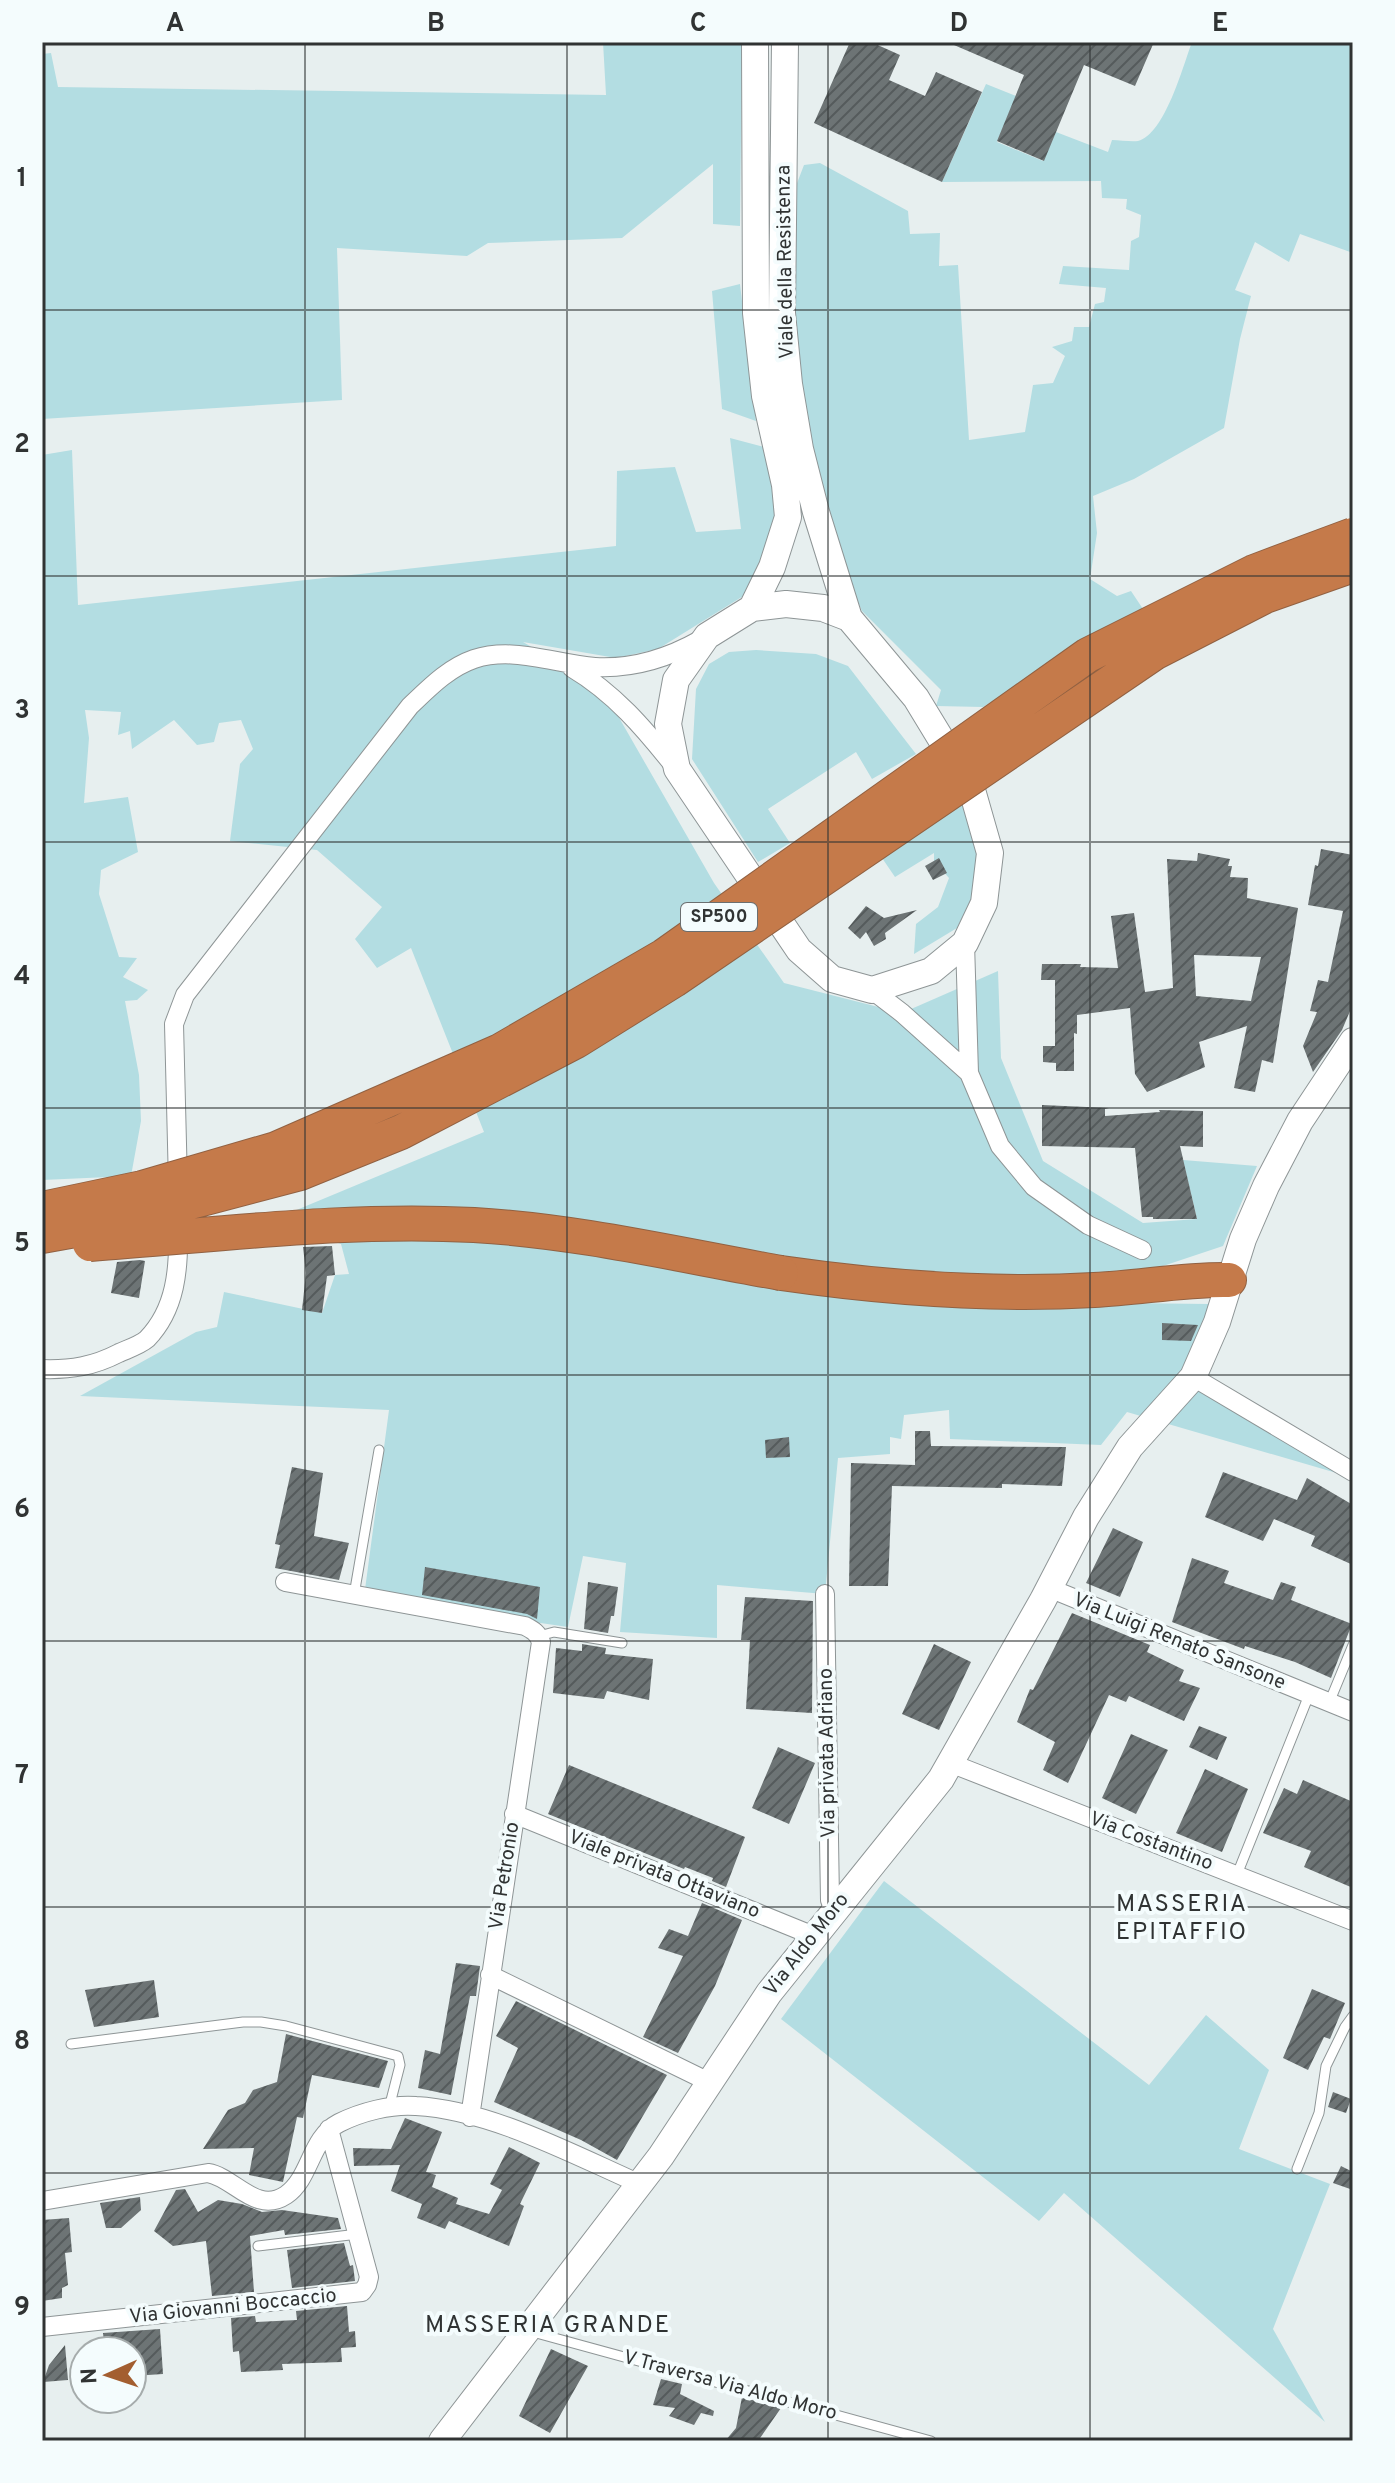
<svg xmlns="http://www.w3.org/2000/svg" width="1395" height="2483" font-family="Overpass,sans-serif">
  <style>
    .grass { fill: #b3dde2 }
    .building { fill: url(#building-hatch); fill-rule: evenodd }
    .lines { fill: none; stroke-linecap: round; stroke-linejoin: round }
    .lane-casing { stroke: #8e9596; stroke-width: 11 }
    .street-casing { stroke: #8e9596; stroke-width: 20 }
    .secondary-casing { stroke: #8e9596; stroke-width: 28 }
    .highway-casing { stroke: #916142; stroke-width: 36 }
    .lane { stroke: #fff; stroke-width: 9 }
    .street { stroke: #fff; stroke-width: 18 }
    .secondary { stroke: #fff; stroke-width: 26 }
    .highway { stroke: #c57a4a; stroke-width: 34 }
    .highway-bridge-casing { stroke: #916142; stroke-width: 36; stroke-linecap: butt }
    .highway-bridge { stroke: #c57a4a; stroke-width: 34 }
    .grid { fill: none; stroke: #303333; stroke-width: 2; stroke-opacity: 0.55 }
    .labels { text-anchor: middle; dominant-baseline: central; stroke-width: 8; stroke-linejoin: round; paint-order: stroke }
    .shield { fill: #f4fcfd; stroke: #6b6f70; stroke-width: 2 }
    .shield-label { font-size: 18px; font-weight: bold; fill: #303333 }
    .street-label { font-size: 20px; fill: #303333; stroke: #f4fcfd }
    .quarter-label { font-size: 24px; letter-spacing: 2px; fill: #303333; stroke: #f4fcfd }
    .neatline { fill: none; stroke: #303333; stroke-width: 3 }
    .grid-label { font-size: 26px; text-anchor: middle; font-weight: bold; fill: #303333 }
  </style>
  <defs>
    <pattern id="building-hatch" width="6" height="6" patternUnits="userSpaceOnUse" patternTransform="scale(2)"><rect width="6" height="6" fill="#6d7475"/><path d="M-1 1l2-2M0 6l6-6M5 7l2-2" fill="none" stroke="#555b5c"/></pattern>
  </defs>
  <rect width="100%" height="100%" fill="#e7efef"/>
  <path class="grass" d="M603 42H742L740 226 713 224V164L622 238 488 243 467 256 337 248 342 400 42 419V54L51 53 58 87 606 95Z
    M1192 42H1353V253L1300 234 1289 262 1255 242 1235 290 1251 296 1240 339 1224 428 1134 479 1093 496 1097 533 1090 579 1117 596 1131 591 1143 609 983 707 936 706 941 690 862 611 834 547 803 427 788 267 794 191 804 165 820 163 908 211 910 234 940 233 939 266 958 265 969 440 1025 432 1033 385 1053 383 1065 356 1052 347 1072 341 1074 327H1089L1095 304 1104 302 1106 288 1059 284 1063 266 1129 270 1131 241 1139 237 1141 215 1126 209 1127 199 1102 198 1101 181 942 182 986 84 1016 96 997 142 1043 161 1056 132 1108 152 1112 140C1120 140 1131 142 1138 141 1165 134 1183 66 1192 42Z
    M740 284 756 421 722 409 712 291Z
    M730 438 764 447 778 510 764 556 745 595 658 649 616 658 523 642 602 688 714 883 784 983 902 1013 998 971 1001 1058 1043 1161 1143 1223 1197 1219 1183 1160 1257 1166 1223 1246 1121 1280 1126 1303 1209 1304 1189 1363 1340 1474 1127 1412 1101 1445 950 1439 949 1410 904 1415 901 1439 890 1437V1454L838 1458 825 1594 717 1585V1638L620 1632 626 1563 583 1556 568 1627 364 1597 389 1410 80 1396 196 1332 217 1327 224 1292 322 1313 335 1275 349 1274 341 1244 270 1221 484 1132 411 948 377 968 355 939 382 907 317 850 230 841 240 764 253 749 241 720 219 723 214 742 197 745 174 720 132 749 130 731 118 735 121 712 85 710 89 738 84 803 128 797 138 852 101 870 99 894 119 957 137 958 123 977 148 990 137 1000 125 1001 139 1075 141 1121 131 1176 42 1180V455L72 450 78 605 616 546 617 471 675 467 696 532 741 529Z
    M756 650 816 654 848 666 916 754 872 779 856 752 768 809 790 843 758 862 692 759 696 689 709 664 729 652Z
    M963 796 978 836V886L957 928 914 954 916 924 938 907 949 878 934 861V853L895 877 880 855Z
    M884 1881 1149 2085 1206 2015 1269 2070 1239 2149 1330 2184 1273 2329 1325 2422 1064 2193 1039 2221 781 2019Z"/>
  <path class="building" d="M850 42H871L900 55 889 80 925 96 936 72 982 92 942 182 814 123Z
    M947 42H1154L1135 86 1084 65 1044 161 997 141 1024 75Z
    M1321 849 1353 855V1004L1342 1030 1313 1072 1303 1046 1317 1012 1310 1011 1318 980 1328 982 1343 911 1308 905 1315 865 1318 866Z
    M1198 853 1230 859 1228 866H1232L1230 877 1248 878 1247 898 1298 908 1273 1063 1262 1060 1255 1092 1234 1088 1247 1026 1199 1042 1205 1067 1147 1092 1135 1074 1130 1008 1077 1015V1034L1074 1033V1071H1056V1063L1043 1062V1046H1055V980H1041L1042 964H1081L1080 967 1118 968 1111 916 1134 913 1145 992 1173 988 1167 859 1197 861ZM1194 955 1261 957 1251 1001 1196 996Z
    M939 858 947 873 933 880 925 866Z
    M866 906 884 918 917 910 885 933 886 939 874 946 866 932 860 939 848 928Z
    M1042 1105 1109 1108 1105 1109V1116L1160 1112 1159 1110 1203 1111V1147L1180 1146 1197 1219H1153V1217H1142L1135 1148 1042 1146Z
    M332 1246 335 1275 327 1276 322 1313 302 1310 306 1273 303 1247Z
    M140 1260 145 1261 139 1298 111 1293 117 1262Z
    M1162 1323 1198 1325 1191 1341 1162 1340Z
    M915 1431H930L931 1446 1066 1447 1062 1486 1002 1484V1488L892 1486 888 1586H849L851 1463 915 1465Z
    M789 1437 790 1457 766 1458 765 1440Z
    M292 1467 323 1473 314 1536 349 1543 339 1580 275 1568 280 1545 275 1544Z
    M1223 1472 1297 1500 1307 1478 1353 1505V1565L1311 1546 1315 1536 1274 1519 1263 1541 1205 1517Z
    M1113 1528 1143 1542 1120 1597 1086 1583Z
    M1192 1558 1229 1571 1224 1583 1273 1600 1281 1582 1296 1587 1291 1600 1352 1624 1331 1678 1295 1662 1245 1646 1244 1649 1172 1622Z
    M425 1567 540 1587 537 1619 527 1614 422 1595Z
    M588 1582 618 1587 614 1616H611L608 1633 584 1629Z
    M745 1597 813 1601 812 1713 746 1709 750 1640H741Z
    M1072 1613 1150 1645 1147 1652 1184 1670 1179 1681 1200 1688 1184 1721 1129 1696 1126 1702 1109 1695 1068 1783 1043 1770 1055 1742 1017 1722 1030 1689 1033 1690Z
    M582 1644 606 1648 605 1654 653 1659 649 1700 607 1691 604 1699 553 1693 556 1648 582 1651Z
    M934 1644 971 1662 939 1730 902 1714Z
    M1199 1726 1227 1737 1217 1760 1189 1747Z
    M1131 1734 1168 1750 1136 1814 1102 1798Z
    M778 1747 815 1763 789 1824 752 1808Z
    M569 1765 745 1837 726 1887 712 1881 713 1878 685 1867 684 1869 548 1814Z
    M1205 1769 1248 1789 1222 1852 1176 1833Z
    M1303 1780 1353 1802V1888L1304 1867 1311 1851 1263 1833 1284 1788 1297 1794Z
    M702 1903 742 1920 715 1986 678 2053 643 2037 683 1956 658 1948 669 1929 688 1936Z
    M456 1963 480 1966 476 1996H470L451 2095 418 2088 425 2050 440 2054Z
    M154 1980 159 2017 94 2027 85 1990Z
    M1312 1989 1345 2003 1330 2039 1324 2037 1308 2070 1283 2058Z
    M516 2001 667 2075 617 2160 581 2140 494 2102 518 2048 496 2036Z
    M286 2034 388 2061 379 2088 312 2075 303 2118 297 2117 283 2182 249 2175 254 2148 203 2149 228 2110 245 2103 253 2090 277 2082Z
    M1333 2092 1351 2099 1346 2113 1328 2107Z
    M405 2118 442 2132 426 2172 436 2175 432 2187 458 2198 456 2204 489 2214 502 2190 490 2184 509 2147 540 2163 520 2204 524 2206 509 2246 449 2221 445 2229 417 2218 422 2204 391 2191 400 2165 354 2166 353 2148 391 2149Z
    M1341 2166 1353 2172V2190L1333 2183Z
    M185 2189 198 2212 218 2200 242 2204 262 2212 282 2210 338 2218 341 2229 285 2235 284 2230 250 2236 254 2292 212 2296 206 2241 173 2246 154 2231 176 2190Z
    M140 2197 141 2210 121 2228H106L100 2203Z
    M69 2218 72 2252 65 2253 68 2285 62 2288V2298L42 2301V2220Z
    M344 2243 350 2266 353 2265 355 2281 292 2288 287 2250Z
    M347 2306 349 2332 355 2331 356 2347 341 2348 342 2362 282 2364 283 2370 241 2372 239 2351 233 2352 231 2318 255 2316 256 2322 297 2320 296 2311Z
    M160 2329 163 2374 133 2376 132 2351H105L103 2333Z
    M65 2345 68 2380 43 2382 49 2365Z
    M551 2349 588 2366 550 2433 519 2416Z
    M661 2379 682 2384 680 2394 714 2411 713 2416 701 2413 694 2425 669 2416 675 2408 653 2405Z
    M742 2397 781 2408 758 2441H725L736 2428Z"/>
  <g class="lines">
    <defs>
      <path id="lane" d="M354 1595 379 1450
        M539 1636 554 1632 622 1643
        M1329 1703 1353 1645
        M1240 1867 1309 1695
        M71 2044 243 2022H261L286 2026 398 2056 400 2065 389 2108
        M1297 2169 1319 2113 1326 2066 1345 2027 1353 2016
        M258 2246 358 2234
        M529 2331 931 2441"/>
      <path id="street" d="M572 668C614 693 644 728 674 766
        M965 943 969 1073 1000 1146 1034 1187 1088 1225 1142 1250
        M872 990 902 1013 969 1073
        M178 1184 174 1024 185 995 410 706C429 688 448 668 474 659 514 646 555 664 595 667 632 669 668 658 700 640
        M42 1369C71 1370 94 1366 119 1353 128 1349 140 1345 147 1339 176 1309 179 1269 178 1229
        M1193 1377 1353 1472
        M285 1582 525 1626C533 1630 538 1633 541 1642L470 2117
        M1049 1588 1353 1712
        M825 1594 830 1900 834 1911
        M950 1763 1353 1921
        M514 1814 814 1936
        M490 1975 709 2082
        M42 2201 208 2173C234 2177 256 2215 286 2195 311 2178 310 2138 339 2123 361 2112 391 2104 416 2106 490 2110 572 2154 640 2184
        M42 2327 362 2292 367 2285 369 2277 329 2129"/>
      <path id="secondary" d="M785 42 782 313 789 384 800 449 816 512 849 618 916 698 972 790 990 853 984 903 965 943 931 971 872 990 832 979 799 950 677 769 668 724 676 680 707 636 752 608 786 604 823 608 849 618
        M752 608 772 567 788 517 785 485 765 396 756 313 755 42
        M442 2441 661 2156 769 1993 941 1779 1043 1600 1086 1517 1130 1447 1193 1377 1217 1322 1243 1239 1266 1186 1300 1121 1353 1041"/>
      <path id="highway" d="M781 1273C885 1288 989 1296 1094 1290 1139 1288 1184 1279 1229 1280"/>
    </defs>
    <use href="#lane" class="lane-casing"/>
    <use href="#street" class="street-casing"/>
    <use href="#secondary" class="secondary-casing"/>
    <use href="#highway" class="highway-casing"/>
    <use href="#lane" class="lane"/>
    <use href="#street" class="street"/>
    <use href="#secondary" class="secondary"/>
    <use href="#highway" class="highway"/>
    <defs>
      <path id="highway-bridge" d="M42 1209 142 1188 276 1149 500 1051 664 956 1088 655 1254 572 1353 535
        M42 1236 103 1225 300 1173 401 1132 576 1041 674 980 1154 653 1265 596 1353 565
        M90 1244C217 1235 347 1218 474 1225 578 1231 679 1255 781 1273"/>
    </defs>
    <use href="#highway-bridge" class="highway-bridge-casing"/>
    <use href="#highway-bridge" class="highway-bridge"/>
  </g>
  <path class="grid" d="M305 42V2441M567 42V2441M828 42V2441M1090 42V2441M42 310H1353M42 576H1353M42 842H1353M42 1108H1353M42 1375H1353M42 1641H1353M42 1907H1353M42 2173H1353"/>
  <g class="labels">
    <rect class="shield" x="681" y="903" width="76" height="28" rx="6"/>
    <g class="shield-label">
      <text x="719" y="917">SP500</text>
    </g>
    <g class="street-label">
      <text transform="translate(786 262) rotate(-91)">Viale della Resistenza</text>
      <text transform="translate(1179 1642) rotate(22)">Via Luigi Renato Sansone</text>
      <text transform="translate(828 1753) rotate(-91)">Via privata Adriano</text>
      <text transform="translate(1151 1842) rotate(21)">Via Costantino</text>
      <text transform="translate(664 1875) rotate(22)">Viale privata Ottaviano</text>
      <text transform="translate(505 1876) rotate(-81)">Via Petronio</text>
      <text transform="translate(807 1945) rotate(-52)">Via Aldo Moro</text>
      <text transform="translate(233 2307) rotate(-6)">Via Giovanni Boccaccio</text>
      <text transform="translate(730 2386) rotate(15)">V Traversa Via Aldo Moro</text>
    </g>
    <g class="quarter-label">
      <text x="1182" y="1905">MASSERIA<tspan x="1182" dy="28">EPITAFFIO</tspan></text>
      <text x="548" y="2326">MASSERIA GRANDE</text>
    </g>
  </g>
  <rect width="1395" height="2483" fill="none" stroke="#f4fcfd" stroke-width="88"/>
  <g transform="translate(108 2375) rotate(267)"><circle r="38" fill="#f4fcfd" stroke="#a6acac" stroke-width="2"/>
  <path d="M0-6L14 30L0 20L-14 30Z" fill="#a35e30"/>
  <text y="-12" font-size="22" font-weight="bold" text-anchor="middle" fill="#303333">N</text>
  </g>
  <rect x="44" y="44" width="1307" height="2395" class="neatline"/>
  <g class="grid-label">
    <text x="175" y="31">A</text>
    <text x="436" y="31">B</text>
    <text x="698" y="31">C</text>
    <text x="959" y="31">D</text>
    <text x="1220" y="31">E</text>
    <text x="22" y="186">1</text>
    <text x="22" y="452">2</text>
    <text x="22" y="718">3</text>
    <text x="22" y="984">4</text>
    <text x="22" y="1251">5</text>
    <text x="22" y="1517">6</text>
    <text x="22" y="1783">7</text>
    <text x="22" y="2049">8</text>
    <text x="22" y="2315">9</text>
  </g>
</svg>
